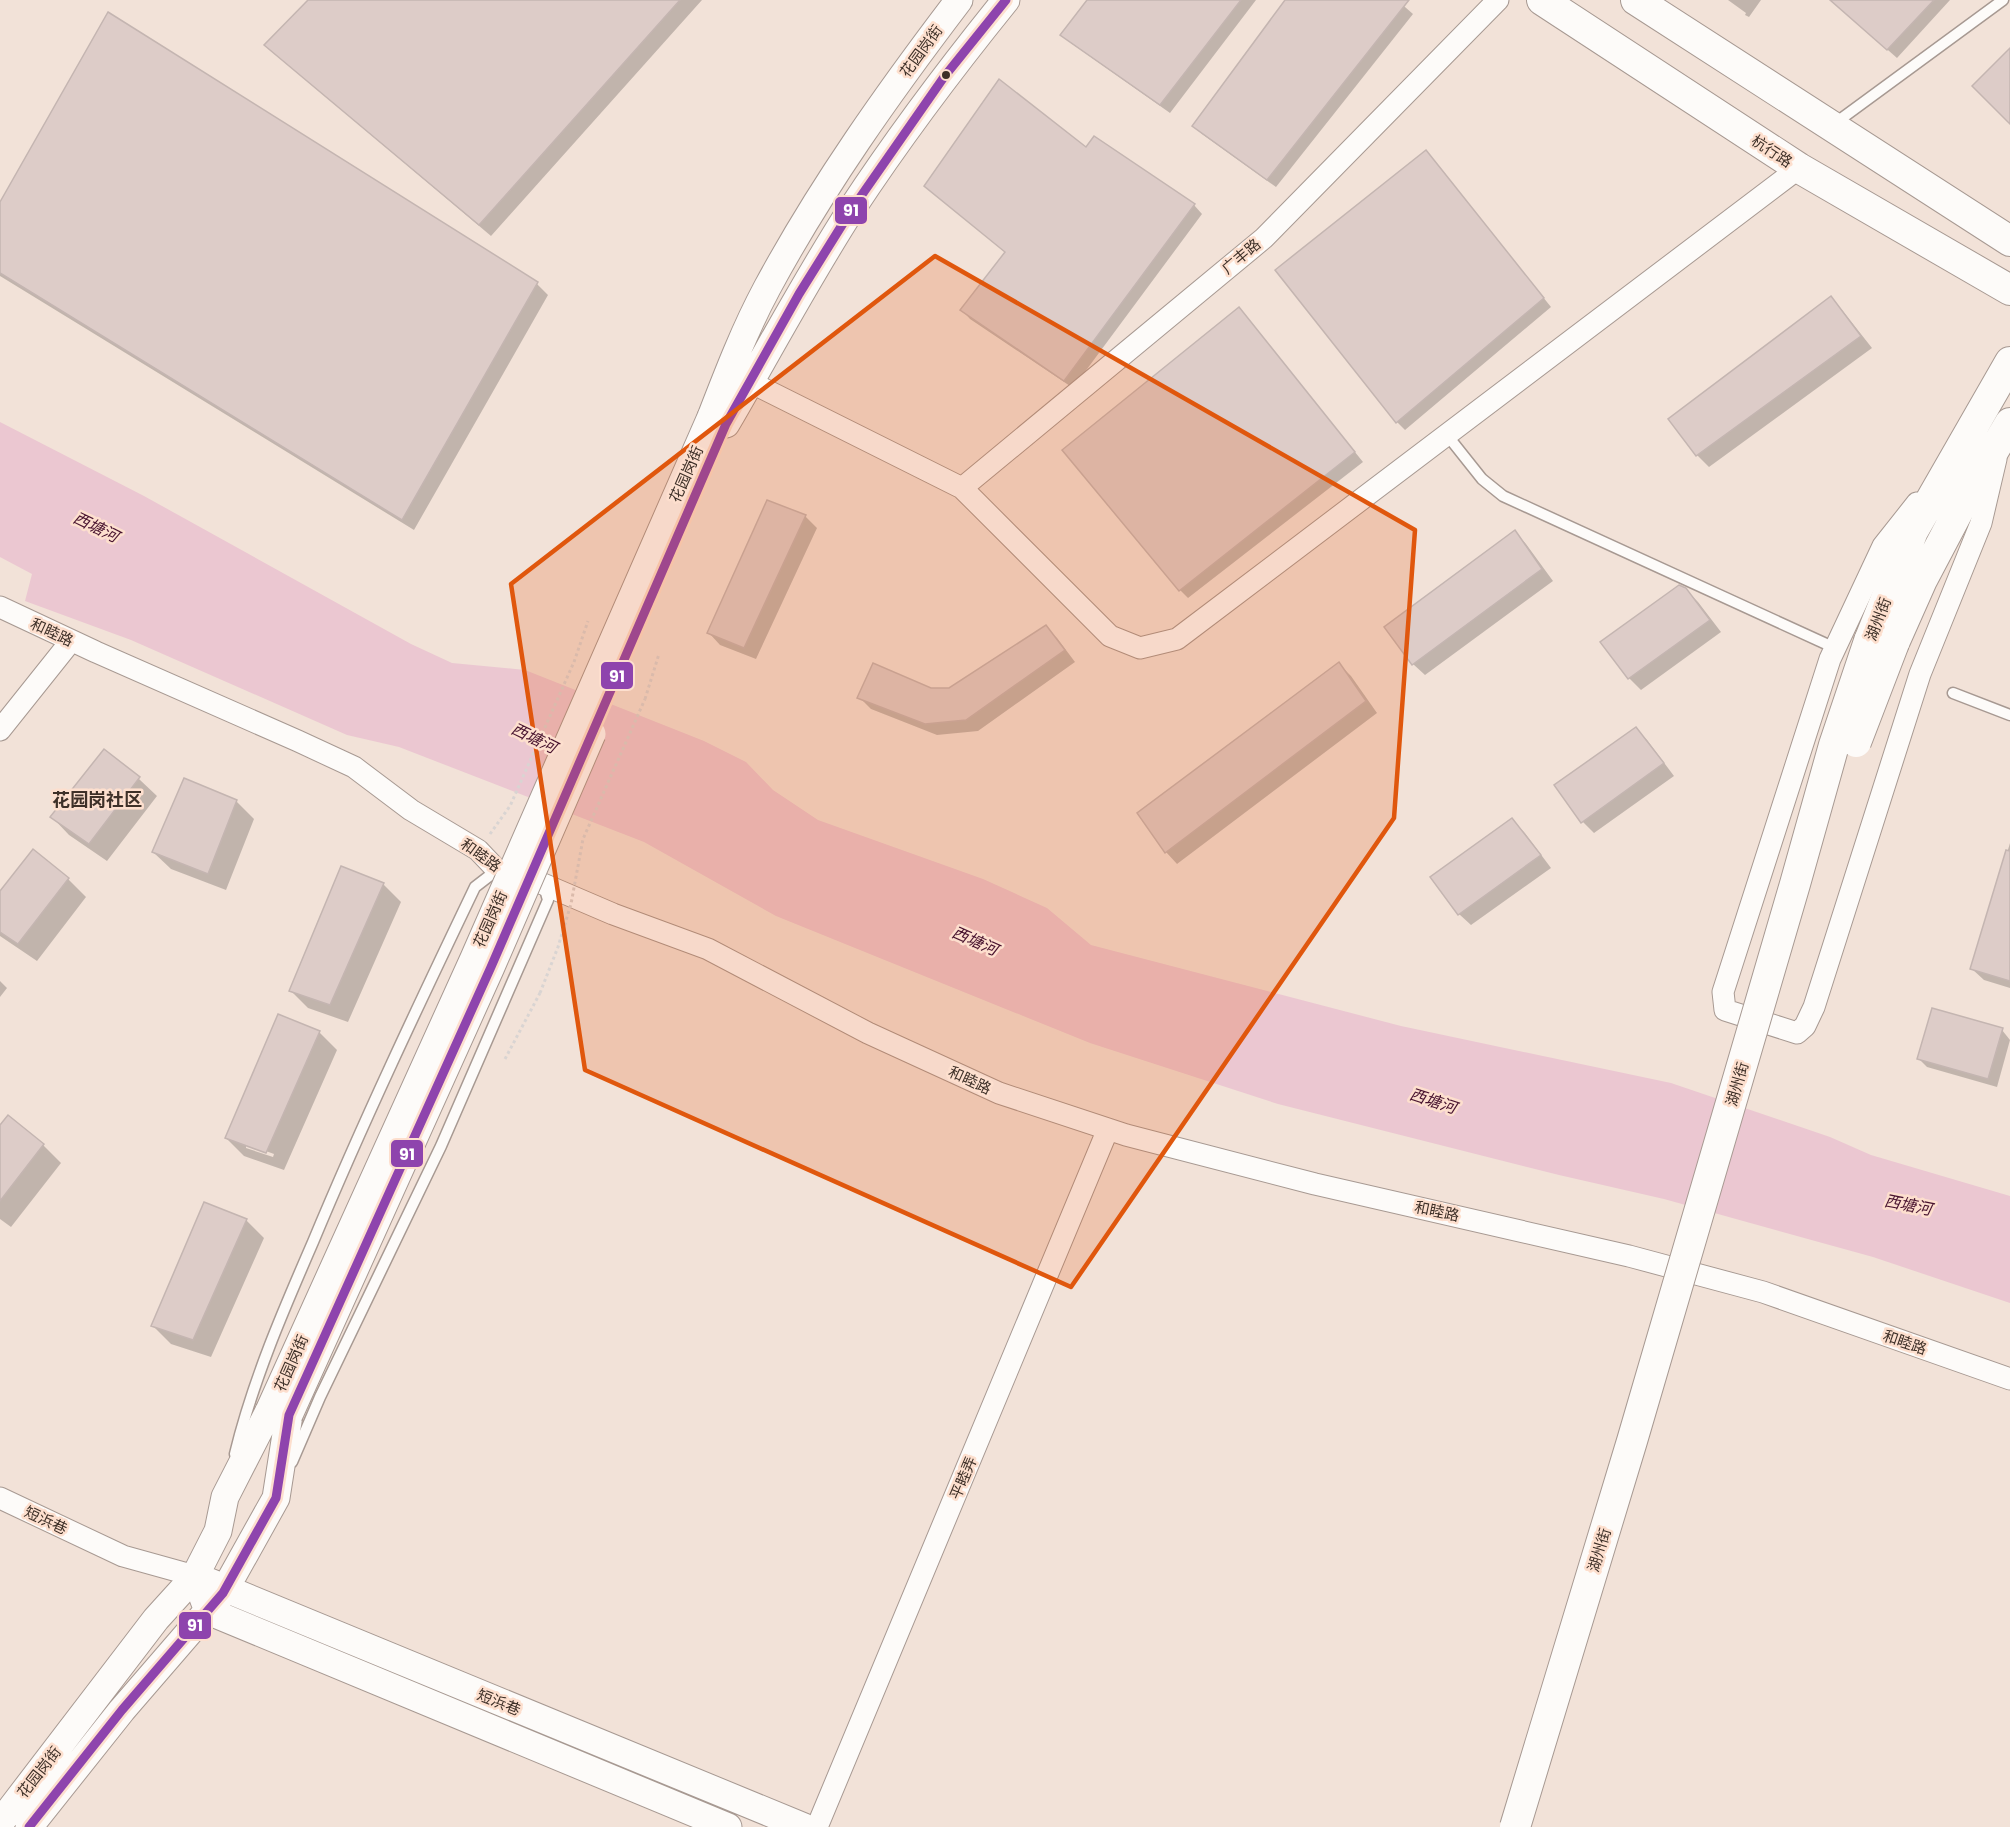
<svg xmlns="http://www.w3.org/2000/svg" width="2010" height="1827" font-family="Poppins,'Noto Sans SC',sans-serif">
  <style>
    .water { fill: #ebc7d1 }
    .shadow { fill: #0003; fill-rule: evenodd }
    .building { fill: #ddccc8; stroke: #c4b5b1; stroke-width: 1.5 }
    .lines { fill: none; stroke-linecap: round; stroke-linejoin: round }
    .service-casing { stroke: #a79992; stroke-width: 13 }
    .minor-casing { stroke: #a79992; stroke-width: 23 }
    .tertiary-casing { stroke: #a79992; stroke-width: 29 }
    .secondary-casing { stroke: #a79992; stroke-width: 32 }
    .path { stroke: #d9d4d2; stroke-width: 3; stroke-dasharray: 3 3; stroke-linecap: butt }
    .service { stroke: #fdfbf9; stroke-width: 10 }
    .minor { stroke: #fdfbf9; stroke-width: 21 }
    .tertiary { stroke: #fdfbf9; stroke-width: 27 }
    .secondary { stroke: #fdfbf9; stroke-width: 30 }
    .tertiary-bridge-casing { stroke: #a79992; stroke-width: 29; stroke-linecap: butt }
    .secondary-bridge-casing { stroke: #a79992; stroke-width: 32; stroke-linecap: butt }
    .path-bridge { stroke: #d9d4d2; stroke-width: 3; stroke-dasharray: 3 3; stroke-linecap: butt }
    .tertiary-bridge { stroke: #fdfbf9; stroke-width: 27 }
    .secondary-bridge { stroke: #fdfbf9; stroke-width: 30 }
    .bus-1-casing { stroke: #fddfce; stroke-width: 14 }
    .bus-1 { stroke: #8e44ad; stroke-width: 9 }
    .marked { fill: #e0570d; fill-opacity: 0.2; stroke: #e0570d; stroke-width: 4.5; stroke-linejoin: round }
    .bus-dot { fill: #3e3028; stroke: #fddfce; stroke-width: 2 }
    .labels { text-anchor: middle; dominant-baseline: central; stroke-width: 5; stroke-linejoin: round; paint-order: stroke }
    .street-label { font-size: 15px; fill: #3e3028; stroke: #fddfce }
    .water-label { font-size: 16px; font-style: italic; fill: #47122e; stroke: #fddfce }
    .quarter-label { font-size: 18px; font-weight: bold; fill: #3e3028; stroke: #fddfce }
    .line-badge { stroke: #fddfce; stroke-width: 2 }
    .badge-label { font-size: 16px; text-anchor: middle; font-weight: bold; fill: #fff }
  </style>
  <rect width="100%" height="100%" fill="#f2e2d8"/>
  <path class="water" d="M0 422 144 496 411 644 452 663 525 670 704 741 746 762 773 790 818 820 983 879 1047 908 1091 945 1401 1026 1671 1083 1830 1137 1871 1155 2010 1196V1303L1873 1257 1664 1199 1559 1175 1278 1104 1090 1043 776 916 644 842 399 747 347 735 131 640 25 601 32 574 0 557Z"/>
  <path class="shadow" d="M310 0H702L491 236 278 56Z
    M1089 0H1256L1170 113 1071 43 1062 34Z
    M1287 0H1397L1413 14 1276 187 1202 134 1194 126Z
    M1728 0H1761L1749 17 1745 15 1746 13Z
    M1831 0H1950L1897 58Z
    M1086 149 1194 205 1202 214 1073 388 970 319 962 310 1006 253 926 186Z
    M1426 152 1551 307 1405 430 1397 422Z
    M0 205 537 284 548 295 414 530 0 276Z
    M1831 298 1842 310 1872 348 1709 467 1697 455Z
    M1247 318 1363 462 1188 598 1180 590Z
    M805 516 817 528 756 659 720 645 709 633Z
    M1515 532 1526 544 1553 581 1425 675 1413 664Z
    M1685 589 1698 602 1721 632 1641 690 1629 678Z
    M1045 627 1057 638 1075 662 978 731 937 735 871 709 859 697 930 689H949Z
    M1339 664 1351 676 1377 713 1177 864 1166 852Z
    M1635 729 1647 740 1674 776 1594 833 1583 822Z
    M104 751 139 779 157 796 107 861 69 835 52 817Z
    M236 801 254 819 226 890 171 869 153 852Z
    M1512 820 1524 832 1551 868 1471 925 1459 914Z
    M2010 843V988L1984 980 1972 969Z
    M34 851 68 879 86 897 37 961 0 936V894Z
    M383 884 401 902 348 1022 308 1008 290 990Z
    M0 981 7 988 0 997Z
    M2002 1030 2010 1040 1997 1087 1927 1067 1919 1059Z
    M319 1032 337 1050 284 1170 244 1156 226 1138ZM246 1144 274 1154 273 1157 246 1148Z
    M0 1128 43 1145 61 1163 11 1227 0 1219Z
    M246 1220 264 1238 211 1357 171 1344 153 1326Z"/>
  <path class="building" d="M308 0H680L479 225 264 45Z
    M1087 0H1241L1160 105 1060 35Z
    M1285 0H1409L1267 180 1192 126Z
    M1830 0H1934L1887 50Z
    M108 12 538 282 402 520 0 273V202Z
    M2010 48V124L1972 86Z
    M999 79 1086 147 1094 136 1195 204 1064 381 960 310 1005 252 924 186Z
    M1426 150 1544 298 1396 423 1275 270Z
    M1831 296 1861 336 1696 456 1668 419Z
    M1239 307 1355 452 1179 591 1062 450Z
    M767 500 806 515 744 648 707 633Z
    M1515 530 1542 569 1412 665 1384 627Z
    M1679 585 1686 588 1710 620 1628 679 1600 642Z
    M1046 625 1065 650 966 720 925 724 857 698 873 663 931 688H949Z
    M1339 662 1366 701 1165 853 1137 813Z
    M1636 727 1664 763 1581 823 1554 785Z
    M104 749 140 777 89 844 50 817Z
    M184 778 237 800 208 874 152 852Z
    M1512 818 1541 855 1458 915 1430 877Z
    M33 849 69 878 18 944 0 932V891Z
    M2006 850 2010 851V981L1970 969Z
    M341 866 384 883 330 1005 289 991Z
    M1932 1008 2003 1028 1988 1079 1917 1059Z
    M278 1014 320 1031 266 1153 225 1138Z
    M8 1115 44 1144 0 1201V1125Z
    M204 1202 247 1219 193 1340 151 1326Z"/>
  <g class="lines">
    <defs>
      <path id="service" d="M1834 124 2003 0
        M1447 435 1482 479 1503 496 1835 648
        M1953 693 2010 715
        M235 1454C253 1380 283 1311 313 1242 363 1122 419 1004 475 887L497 870
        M292 1462 320 1397 441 1146 548 900 544 886"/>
      <path id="minor" d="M736 377 750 382 962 488 1110 636 1140 648 1177 639 1799 168
        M962 488 1264 238 1498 0
        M1917 503 1883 546 1830 659 1723 992 1725 1010 1797 1033 1805 1026 1814 1007 1920 674 1981 523 1996 459
        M0 607 96 652 298 741 354 767 411 810 478 850 497 870 543 884 613 914 708 949 868 1033 999 1093 1126 1135 1315 1184 1629 1256 1763 1292 2010 1379
        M0 730 71 641
        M0 1498 123 1556 195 1576
        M817 1827 1108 1129"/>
      <path id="tertiary" d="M711 417C728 373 745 329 767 288 822 186 889 92 959 0
        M726 424C768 352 806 280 851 210 899 137 951 68 1006 0
        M195 1576 804 1827
        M195 1576 208 1611 728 1827
        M0 1823 156 1619 195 1576 218 1531 225 1497 269 1411
        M29 1827 122 1710 223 1593 276 1498 289 1415"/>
      <path id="secondary" d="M1542 0 1799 168 2010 290
        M1636 0 2010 241
        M1869 641 1913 531 2010 362
        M1894 643 1922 580 1961 506 2010 423"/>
    </defs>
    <use href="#service" class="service-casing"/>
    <use href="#minor" class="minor-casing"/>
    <use href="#tertiary" class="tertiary-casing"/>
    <use href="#secondary" class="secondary-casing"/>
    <path class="path" d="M645 699 659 654
      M490 834 510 806 574 662 588 621
      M505 1059 540 993"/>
    <use href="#service" class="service"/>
    <use href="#minor" class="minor"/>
    <use href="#tertiary" class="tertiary"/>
    <use href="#secondary" class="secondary"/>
    <defs>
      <path id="tertiary-bridge" d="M269 1411 474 958 711 417
        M289 1415 491 967 592 734"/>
      <path id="secondary-bridge" d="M1856 742 1894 643
        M1515 1827 1632 1441 1795 884 1834 745 1869 641"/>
    </defs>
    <use href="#tertiary-bridge" class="tertiary-bridge-casing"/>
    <use href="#secondary-bridge" class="secondary-bridge-casing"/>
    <path class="path-bridge" d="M540 993 558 947 571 904 583 839 645 699"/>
    <use href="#tertiary-bridge" class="tertiary-bridge"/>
    <use href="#secondary-bridge" class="secondary-bridge"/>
    <defs>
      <path id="bus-1" d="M29 1827 122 1710 223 1593 276 1498 289 1415 491 967 726 424 799 294 852 209 944 77 1006 0"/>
    </defs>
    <use href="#bus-1" class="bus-1-casing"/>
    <use href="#bus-1" class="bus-1"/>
  </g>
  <path class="marked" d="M935 256 1415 530 1394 818 1071 1287 585 1070 511 584Z"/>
  <circle class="bus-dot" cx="946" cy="75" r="5"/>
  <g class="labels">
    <g class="street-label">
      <text transform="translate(921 51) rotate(-54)">花园岗街</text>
      <text transform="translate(1772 151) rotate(33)">杭行路</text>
      <text transform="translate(1241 256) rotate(-40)">广丰路</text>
      <text transform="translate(686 474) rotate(-66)">花园岗街</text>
      <text transform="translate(1878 619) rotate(-69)">湖州街</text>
      <text transform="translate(52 632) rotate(25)">和睦路</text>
      <text transform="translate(481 855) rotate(36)">和睦路</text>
      <text transform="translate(490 919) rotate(-66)">花园岗街</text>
      <text transform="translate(970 1080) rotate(25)">和睦路</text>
      <text transform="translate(1737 1084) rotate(-74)">湖州街</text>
      <text transform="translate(1437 1211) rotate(12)">和睦路</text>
      <text transform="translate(1905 1342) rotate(19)">和睦路</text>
      <text transform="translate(291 1363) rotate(-66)">花园岗街</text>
      <text transform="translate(963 1478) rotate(-67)">平睦弄</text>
      <text transform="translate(46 1520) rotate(25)">短浜巷</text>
      <text transform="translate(1599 1550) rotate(-73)">湖州街</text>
      <text transform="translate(499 1702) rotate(22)">短浜巷</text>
      <text transform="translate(39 1772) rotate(-52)">花园岗街</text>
    </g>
    <g class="water-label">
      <text transform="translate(96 527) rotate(26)">西塘河</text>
      <text transform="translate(534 738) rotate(26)">西塘河</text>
      <text transform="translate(975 941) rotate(24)">西塘河</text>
      <text transform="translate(1433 1101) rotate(18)">西塘河</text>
      <text transform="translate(1908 1205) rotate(11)">西塘河</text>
    </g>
    <g class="quarter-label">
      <text x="97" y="799">花园岗社区</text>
    </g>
  </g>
  <g class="line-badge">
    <rect x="834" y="196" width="34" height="29" rx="6" fill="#8e44ad"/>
    <rect x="600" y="661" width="34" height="29" rx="6" fill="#8e44ad"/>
    <rect x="390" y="1139" width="34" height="29" rx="6" fill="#8e44ad"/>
    <rect x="178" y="1611" width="34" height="29" rx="6" fill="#8e44ad"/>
  </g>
  <g class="badge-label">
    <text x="851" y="216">91</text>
    <text x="617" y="682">91</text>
    <text x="407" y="1160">91</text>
    <text x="195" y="1631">91</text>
  </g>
</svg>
